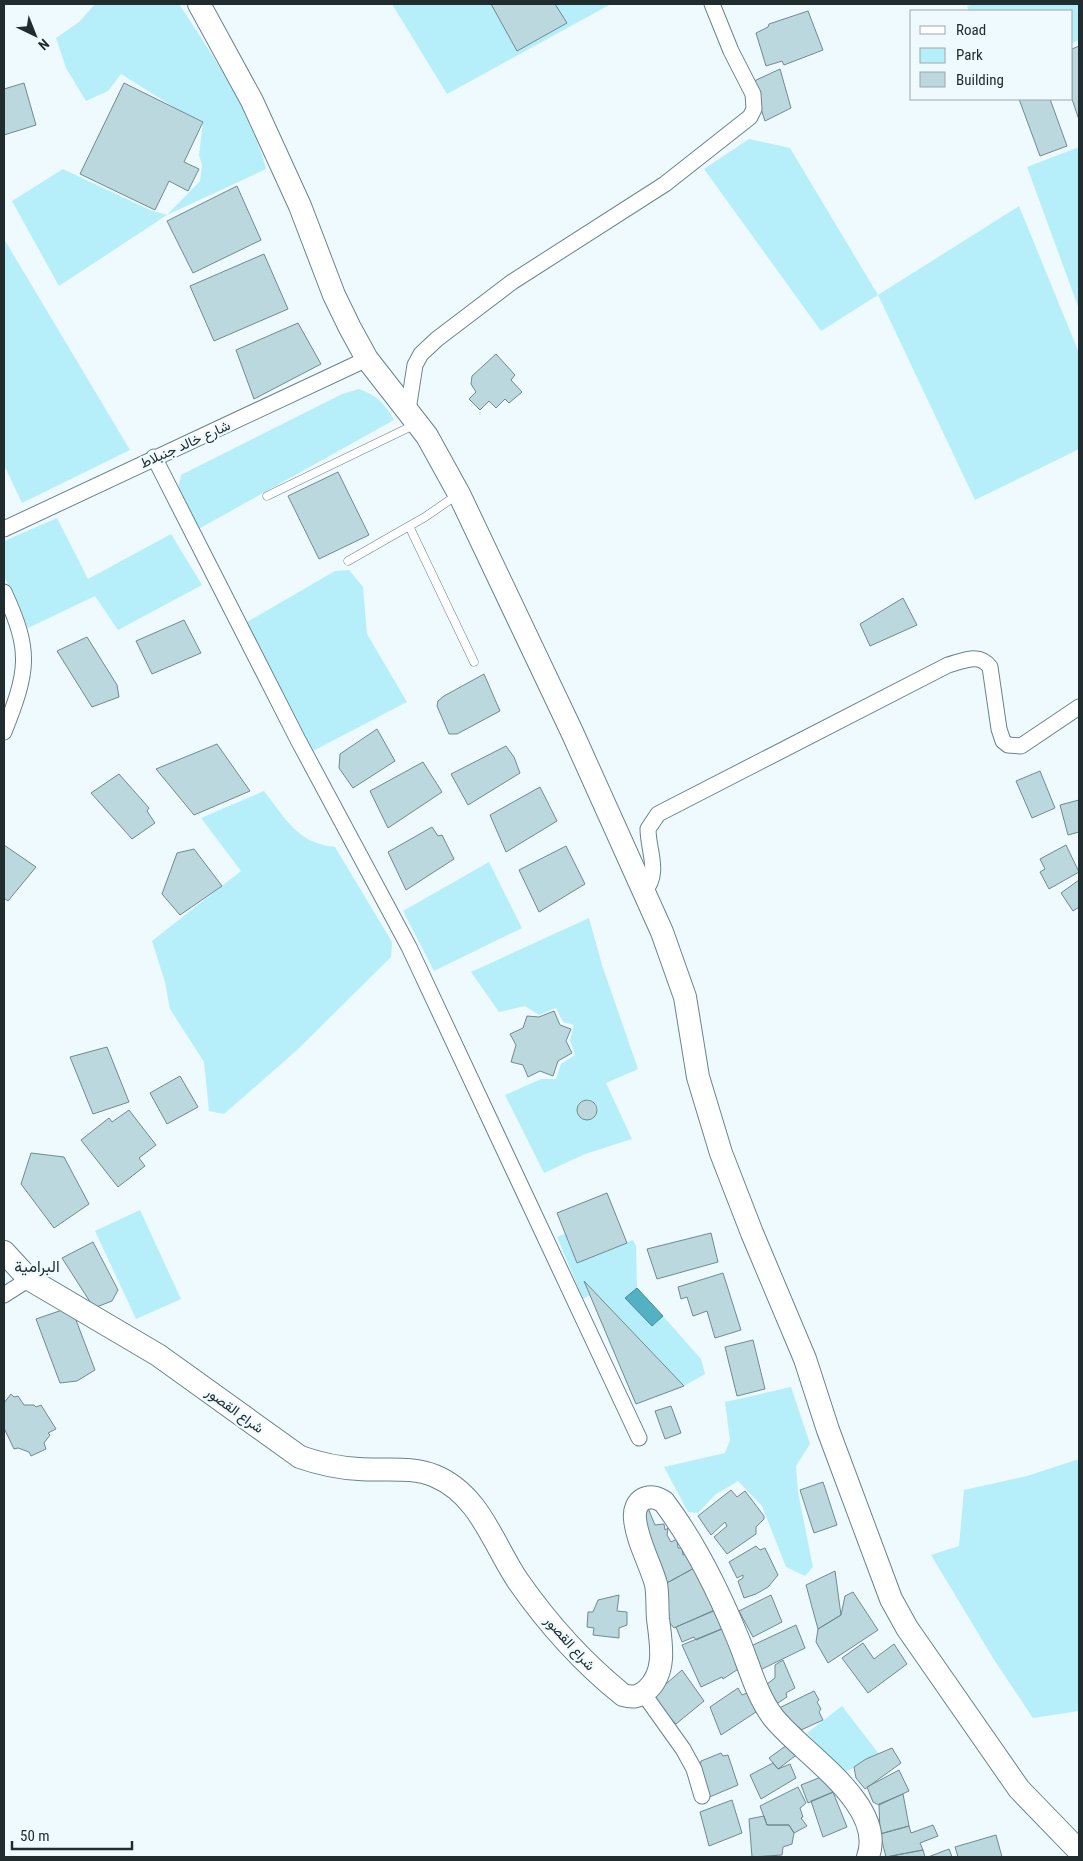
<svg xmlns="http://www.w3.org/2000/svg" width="1083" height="1861" font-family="'Roboto Condensed',Vazirmatn,sans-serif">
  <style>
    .green { fill: #b6effa; fill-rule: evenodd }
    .water { fill: #53b1c3; stroke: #448996 }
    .building { fill: #bad8de; stroke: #6f8b91 }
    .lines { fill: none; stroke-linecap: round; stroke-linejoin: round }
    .lane-casing { stroke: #69858b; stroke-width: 9 }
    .street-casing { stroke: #69858b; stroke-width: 17 }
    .secondary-casing { stroke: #69858b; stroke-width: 24 }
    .lane { stroke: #fff; stroke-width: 8 }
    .street { stroke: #fff; stroke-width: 15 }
    .secondary { stroke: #fff; stroke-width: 22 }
    .labels { text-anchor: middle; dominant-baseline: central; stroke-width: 4.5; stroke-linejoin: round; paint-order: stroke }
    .street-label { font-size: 14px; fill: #202c2e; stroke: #eefafd }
    .quarter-label { font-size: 16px; fill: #202c2e; stroke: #eefafd }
  </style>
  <rect width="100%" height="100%" fill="#eefafd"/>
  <path class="green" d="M95 4H179C213 56 250 109 266 169L167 215 59 286 12 201 63 169 150 210 167 215 200 181 202 165 199 155 203 122 180 111 121 74 108 91 86 101 66 68 56 38 79 22Z
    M392 4H611L447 94Z
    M975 4H1079V40L1072 43V11H969L967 6Z
    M749 139 790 148 878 295 1019 206 1079 353V449L975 500 878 295 821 331 704 169Z
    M1079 147V309L1027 167Z
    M4 239 130 450 22 503 4 465Z
    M359 389C377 395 385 404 394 420L195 531 177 492 181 475 342 394Z
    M57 518 88 579 171 534 202 585 118 630 95 596 28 628 4 576V541Z
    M349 570 363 587 367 634 407 702 311 752 247 622 335 571Z
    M264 791C286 819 297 843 335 847L392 942 391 957 296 1051 224 1114 209 1111 204 1062 170 1009 165 982 152 941 241 871 201 818Z
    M489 862 522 928 434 971 403 911Z
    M589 918 602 965 638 1069 606 1083 632 1139 585 1154 544 1173 505 1095 541 1079H556L561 1064 575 1055 570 1040 574 1025 563 1022 556 1008 539 1015 525 1006 499 1012 471 972ZM589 1099 595 1103 598 1109 595 1117 588 1120 580 1117 577 1110 579 1102Z
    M140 1210 181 1299 136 1319 95 1231Z
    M565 1234 577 1263 633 1240 636 1246 637 1288 626 1298 652 1326 663 1316 701 1359 705 1374 684 1386 585 1282 590 1295 583 1299 557 1237Z
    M791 1387 810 1444 796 1466 798 1492 813 1567 805 1576 786 1567 762 1506 738 1481 715 1495 698 1513 688 1512 664 1467 725 1453 730 1440 725 1402Z
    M1079 1459V1711L1033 1718 993 1658 931 1555 959 1546 964 1490 1027 1476Z
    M842 1706 879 1754 843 1773 807 1733Z"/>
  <path class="water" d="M637 1288 663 1316 652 1326 625 1298Z"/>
  <path class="building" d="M491 4H555L567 23 517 51Z
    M808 11 823 50 784 65 782 61 766 66 756 33 768 27 769 24Z
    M1079 46V120L1072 99V49Z
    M780 69 791 108 765 121 752 82Z
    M24 83 36 125 4 135V89Z
    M124 83 203 122 184 162 199 169 188 191 169 181 155 210 80 174Z
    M1019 99H1050L1067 146 1040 156Z
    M237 186 261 240 193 273 167 221Z
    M264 254 288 309 214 341 190 286Z
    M298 323 321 364 254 399 236 350Z
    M496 354 515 375 511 380 522 392 509 403 505 399 496 408 489 401 480 410 469 399 476 392 471 384 472 376Z
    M338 472 369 535 319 559 288 496Z
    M903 598 917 625 870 646 860 624Z
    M184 620 201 653 152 674 136 641Z
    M87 637 117 685 119 697 92 707 57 651Z
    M484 674 500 711 457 734H449L437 706 438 701 444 696Z
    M377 729 395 761 353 788 339 768 340 754Z
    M217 744 250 791 194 815 156 769Z
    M506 746 514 757 520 773 468 805 451 774Z
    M423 762 442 792 388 828 370 791Z
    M1040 771 1055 808 1032 818 1016 781Z
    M119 774 149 808 147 811 155 823 132 839 91 793Z
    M540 787 557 821 506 852 490 815Z
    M1079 800V832L1068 835 1060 805Z
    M432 827 438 836 442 835 454 859 406 890 388 852Z
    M4 845 36 867 8 901 4 898Z
    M1066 845 1079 872 1049 889 1040 872 1045 869 1040 859Z
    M566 846 585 884 539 912 519 870Z
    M194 849 222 886 180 915 162 894 177 853Z
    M1079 880V907L1073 911 1061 893Z
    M554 1011 560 1025 571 1029 566 1041 572 1053 558 1061 553 1076 540 1071 528 1077 523 1065 511 1062 516 1045 510 1034 523 1028 527 1016 539 1017Z
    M107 1047 129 1102 93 1114 70 1057Z
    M180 1076 198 1107 167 1124 150 1093Z
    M577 1110a10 10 0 1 1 20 0a10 10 0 1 1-20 0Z
    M129 1110 156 1145 139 1158 145 1166 118 1187 81 1140 109 1118 112 1122Z
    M31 1153 64 1157 89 1204 54 1228 21 1184Z
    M607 1193 627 1243 577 1263 557 1213Z
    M711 1233 718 1262 657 1279 647 1249Z
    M93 1242 118 1290 112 1301 94 1308 62 1258Z
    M723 1273 741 1330 715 1338 707 1311 693 1316 687 1297 681 1299 678 1287Z
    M584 1281 684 1386 636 1404Z
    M71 1307 95 1370 77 1381 60 1383 36 1319Z
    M753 1340 765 1389 737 1396 725 1347Z
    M11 1394 14 1397 18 1396 24 1405H34L36 1407 41 1405 56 1429 48 1433 50 1435 44 1443 46 1449 31 1456 29 1452 18 1448 14 1449 4 1428V1403Z
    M671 1406 681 1433 665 1439 655 1411Z
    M823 1482 837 1525 814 1533 800 1490Z
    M731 1490 737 1497 745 1491 764 1516V1519L756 1527V1534L727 1554 714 1537 727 1526 725 1522 711 1535 698 1516Z
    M648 1508 655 1525 664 1524 665 1530 668 1528 667 1535 671 1542 677 1539 678 1548H682L683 1555 687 1553 696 1567 665 1584 639 1512Z
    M756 1546 760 1550 765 1548 778 1575 768 1587 756 1594 744 1598 738 1581 743 1578V1575L737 1578 729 1562Z
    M696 1567 719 1608 674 1628 669 1622 665 1584Z
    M835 1571 841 1615 818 1629 806 1585Z
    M853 1592 878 1630 828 1663 816 1642 818 1629 841 1615 845 1596Z
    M619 1595 617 1611 627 1612V1625L619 1628V1638L593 1635 594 1628 587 1627 588 1612H593L598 1600Z
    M771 1595 782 1622 753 1637 739 1611Z
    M716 1610 722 1629 696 1640 694 1637 682 1642 676 1627Z
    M796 1625 805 1648 760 1670 751 1646Z
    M726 1627 743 1666 723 1679 722 1677 701 1687 682 1645Z
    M863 1643 874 1659 894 1644 907 1664 868 1693 842 1658Z
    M783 1660 795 1688 786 1693 787 1697 775 1705 767 1684 775 1678V1665Z
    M682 1670 704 1701 676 1724 651 1697Z
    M738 1688 742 1695 752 1691 762 1708 721 1735 710 1707Z
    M814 1691 819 1700 817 1702 821 1709 819 1712 823 1720 801 1730 799 1727 793 1730 777 1709Z
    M791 1742 799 1753 778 1769 769 1758Z
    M892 1748 901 1763 865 1789 856 1778 854 1767 866 1759Z
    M721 1753 723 1756 728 1755 738 1785 707 1798 699 1769 701 1761Z
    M773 1763 778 1769 790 1764 796 1778 761 1799 750 1775Z
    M899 1770 909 1791 879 1805 873 1802 867 1787Z
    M821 1777 838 1790 808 1803 801 1785Z
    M798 1787 806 1803 800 1808 803 1817 801 1818 807 1826 794 1833 789 1825H767L760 1806Z
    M833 1792 847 1827 823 1837 811 1801Z
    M903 1794 909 1826 880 1834 879 1804Z
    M732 1800 742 1833 709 1846 700 1812Z
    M764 1816 767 1825H789L794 1833 792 1844 783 1847 782 1855 752 1857 749 1819Z
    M933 1825 938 1836 920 1843 923 1850 886 1857 880 1834 909 1826 911 1833Z
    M996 1835 1002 1857H958L955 1847Z
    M949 1849 952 1857H927H928Z
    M923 1850 925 1857H886Z"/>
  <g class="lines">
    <defs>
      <path id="lane" d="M267 496 414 425
        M409 526 474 662
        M348 561 425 517 457 495"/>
      <path id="street" d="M408 410 415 365 421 354 437 339 512 282 665 184 750 117 754 109 753 94 731 51 712 4
        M154 457 298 740 409 947 639 1438
        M4 529 367 359
        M4 592C32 652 28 671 4 732
        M644 892C661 873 648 851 648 829L658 814 948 665C963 661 979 652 990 667L999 729 1003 741 1008 745 1021 746 1079 707
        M4 1295 29 1279
        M643 1693 683 1749 694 1769 702 1796"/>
      <path id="secondary" d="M199 4 252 101 300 206 334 295 350 328 367 359 427 436 459 494 572 732 662 932 685 997 698 1077 721 1153 752 1233 805 1359 828 1430 891 1599 907 1628 1019 1789 1079 1851
        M4 1252 29 1279 158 1355 300 1457C320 1464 339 1468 359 1469 384 1471 412 1466 435 1476 480 1495 493 1544 518 1581 548 1624 582 1662 623 1695 633 1698 639 1697 647 1690 667 1672 661 1643 658 1619 657 1607 658 1595 656 1584 650 1563 637 1541 635 1519 633 1500 649 1491 664 1502 694 1542 717 1588 736 1634 748 1661 755 1693 773 1717 801 1753 887 1804 868 1857"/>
    </defs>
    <use href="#lane" class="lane-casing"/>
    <use href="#street" class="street-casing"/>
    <use href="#secondary" class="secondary-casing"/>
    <use href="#lane" class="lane"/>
    <use href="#street" class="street"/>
    <use href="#secondary" class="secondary"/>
  </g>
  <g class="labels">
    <g class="street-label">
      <text transform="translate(185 444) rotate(-24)">شارع خالد جنبلاط</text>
      <text transform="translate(235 1410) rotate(36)">شراع القصور</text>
      <text transform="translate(570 1643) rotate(48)">شراع القصور</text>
    </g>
    <g class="quarter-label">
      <text x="37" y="1266">البرامية</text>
    </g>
  </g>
  <rect width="1083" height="1861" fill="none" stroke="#202c2e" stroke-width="10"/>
  <rect x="910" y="10" width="162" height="90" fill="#eefafd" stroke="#9ca8aa"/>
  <rect x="920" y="26" width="25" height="8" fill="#ffffff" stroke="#9ca8aa"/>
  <text x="956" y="35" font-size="15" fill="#202c2e">Road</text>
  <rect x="920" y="48" width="25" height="15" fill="#b6effa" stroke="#9ca8aa"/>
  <text x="956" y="60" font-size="15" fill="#202c2e">Park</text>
  <rect x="920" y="72" width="25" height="15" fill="#bad8de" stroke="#9ca8aa"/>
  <text x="956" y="85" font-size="15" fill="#202c2e">Building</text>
  <g transform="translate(35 35) rotate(137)" stroke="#eefafd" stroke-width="4" paint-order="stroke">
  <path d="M0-4L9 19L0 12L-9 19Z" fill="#202c2e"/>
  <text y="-8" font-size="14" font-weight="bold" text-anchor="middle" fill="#202c2e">N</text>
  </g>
  <path d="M12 1841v8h120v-8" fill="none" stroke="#202c2e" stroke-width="2.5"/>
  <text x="20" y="1841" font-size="15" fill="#202c2e" stroke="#eefafd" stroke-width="4" paint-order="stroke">50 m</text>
</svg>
